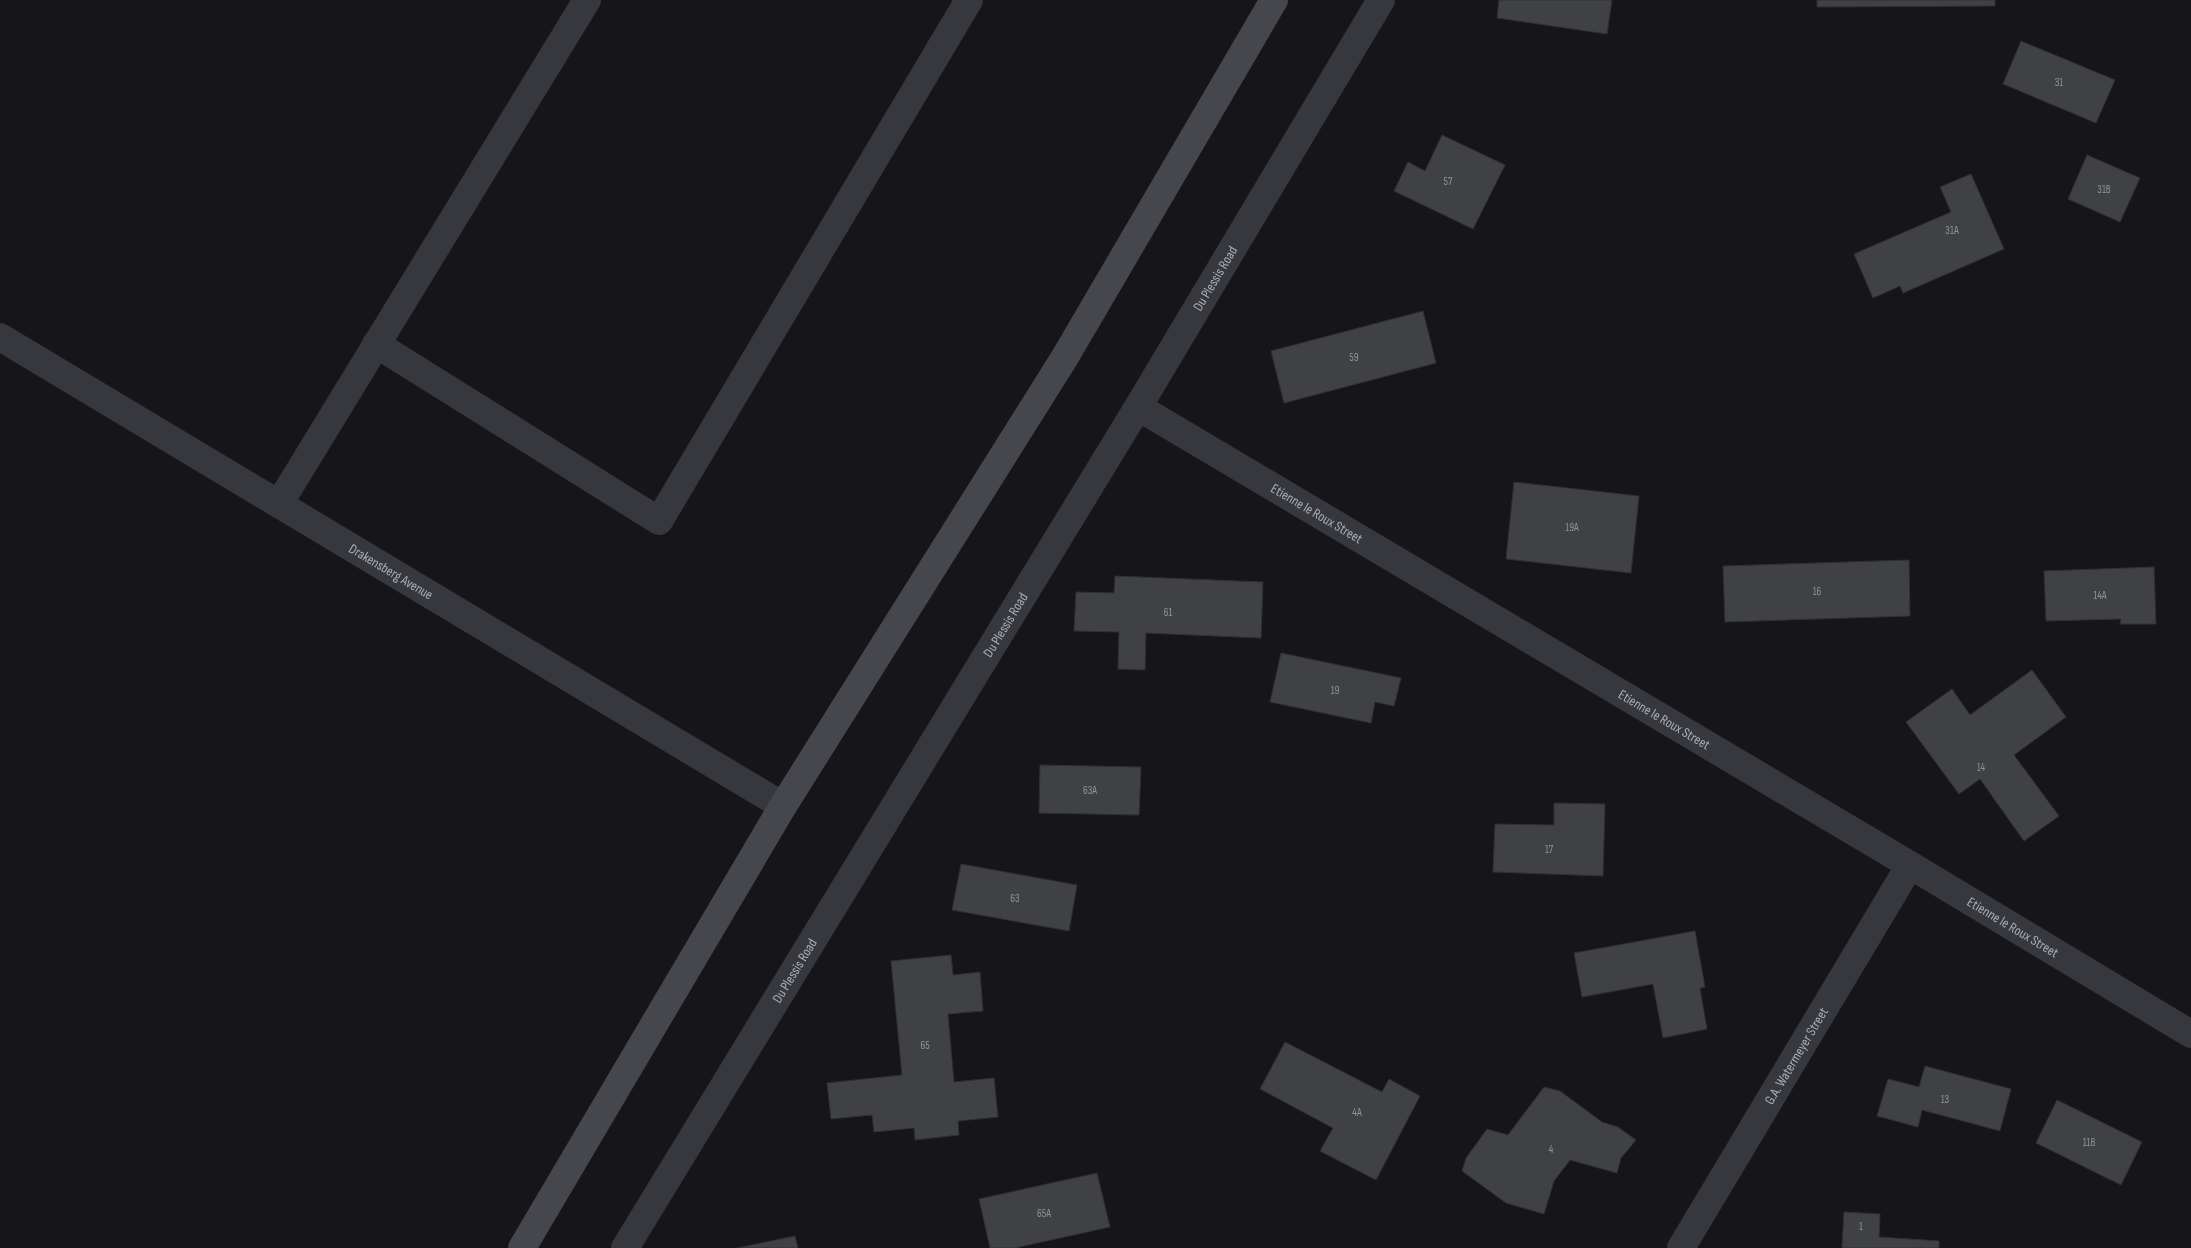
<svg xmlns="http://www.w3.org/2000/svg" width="2191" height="1248" font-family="'Sofia Sans Condensed',sans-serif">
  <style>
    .building { fill: #404145; stroke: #303034 }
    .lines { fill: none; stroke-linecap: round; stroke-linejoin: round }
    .street { stroke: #37383d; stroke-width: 28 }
    .secondary { stroke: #45474d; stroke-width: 28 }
    .labels { text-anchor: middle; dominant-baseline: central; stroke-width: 5; stroke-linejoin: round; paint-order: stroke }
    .number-label { font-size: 11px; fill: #8e929b }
    .street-label { font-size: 14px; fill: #a8adb8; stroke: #111113 }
  </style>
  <rect width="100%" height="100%" fill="#161618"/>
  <path class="building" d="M1499 0H1612L1607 34 1497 18Z
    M1817 0H1995V6L1817 7Z
    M2021 41 2115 80 2096 123 2003 84Z
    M1442 135 1505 165 1473 229 1394 191 1408 162 1425 171Z
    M2087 155 2140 178 2120 222 2068 199Z
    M1971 174 2004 249 1903 293 1900 286 1873 298 1854 254 1951 212 1940 187Z
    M1423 311 1436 363 1284 403 1271 351Z
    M1514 482 1639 496 1631 573 1506 559Z
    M1909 560 1910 616 1725 622 1723 566Z
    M2154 567 2156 624H2120L2121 619 2046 621 2044 571Z
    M1115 576 1263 582 1261 638 1146 633 1145 670 1118 669 1119 632 1074 631 1076 592 1114 593Z
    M1281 653 1401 678 1394 706 1375 702 1371 723 1270 702Z
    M2032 670 2066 717 2014 755 2059 816 2024 841 1980 779 1959 794 1906 722 1952 689 1970 715Z
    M1040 765 1141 767 1139 815 1039 813Z
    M1554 803 1605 804 1603 876 1493 872 1495 824 1554 825Z
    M961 864 1077 885 1069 931 952 910Z
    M1695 931 1705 987 1700 988 1707 1029 1663 1038 1653 984 1582 997 1574 953Z
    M951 955 953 975 980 972 983 1011 948 1014 954 1082 994 1078 998 1117 958 1121 959 1135 915 1140 914 1128 874 1132 872 1115 831 1119 827 1083 902 1075 891 961Z
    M1285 1042 1382 1092 1389 1079 1420 1096 1376 1180 1320 1151 1333 1128 1260 1089Z
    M1925 1066 2011 1089 2000 1131 1922 1110 1918 1127 1877 1116 1888 1079 1919 1087Z
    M1544 1087 1560 1091 1602 1122 1618 1127 1636 1140 1621 1158 1617 1173 1570 1160 1554 1181 1544 1214 1506 1203 1462 1171 1466 1158 1487 1129 1508 1135Z
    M2057 1100 2142 1142 2121 1185 2036 1143Z
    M1097 1173 1110 1227 1015 1248H990L979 1199Z
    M1844 1212 1880 1214 1879 1237 1939 1241V1248H1842Z
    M795 1236 798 1248H737Z"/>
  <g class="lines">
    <g class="street">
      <path id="s1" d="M0 337 783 806"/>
      <path d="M376 344 659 521 969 0"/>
      <path id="s2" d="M1138 407 1910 865 2191 1034"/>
      <path d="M279 504 587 0"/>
      <path id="s3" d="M625 1248 1138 407 1381 0"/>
      <path id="s4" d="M1681 1248 1910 865"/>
    </g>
    <path class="secondary" d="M522 1248 783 806 1065 357 1274 0"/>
  </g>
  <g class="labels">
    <g class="number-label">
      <text x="2059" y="82">31</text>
      <text x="1448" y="181">57</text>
      <text x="2104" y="189">31B</text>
      <text x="1952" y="230">31A</text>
      <text x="1354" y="357">59</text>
      <text x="1572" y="527">19A</text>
      <text x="1817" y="591">16</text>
      <text x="2100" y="595">14A</text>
      <text x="1168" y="612">61</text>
      <text x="1335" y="690">19</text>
      <text x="1981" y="767">14</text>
      <text x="1090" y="790">63A</text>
      <text x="1549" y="849">17</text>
      <text x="1015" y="898">63</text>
      <text x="925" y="1045">65</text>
      <text x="1945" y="1099">13</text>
      <text x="1357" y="1112">4A</text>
      <text x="2089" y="1142">11B</text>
      <text x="1551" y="1149">4</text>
      <text x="1044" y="1213">65A</text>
      <text x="1861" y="1226">1</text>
    </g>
    <g class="street-label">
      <text stroke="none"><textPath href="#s3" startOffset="1135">Du Plessis Road</textPath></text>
      <text stroke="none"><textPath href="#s2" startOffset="208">Etienne le Roux Street</textPath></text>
      <text stroke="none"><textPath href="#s1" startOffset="456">Drakensberg Avenue</textPath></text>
      <text stroke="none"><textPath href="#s3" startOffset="730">Du Plessis Road</textPath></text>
      <text stroke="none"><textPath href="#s2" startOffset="612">Etienne le Roux Street</textPath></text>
      <text stroke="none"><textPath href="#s2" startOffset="1018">Etienne le Roux Street</textPath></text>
      <text stroke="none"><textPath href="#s3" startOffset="325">Du Plessis Road</textPath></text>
      <text stroke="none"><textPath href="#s4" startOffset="224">G.A. Watermeyer Street</textPath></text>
    </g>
  </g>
</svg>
